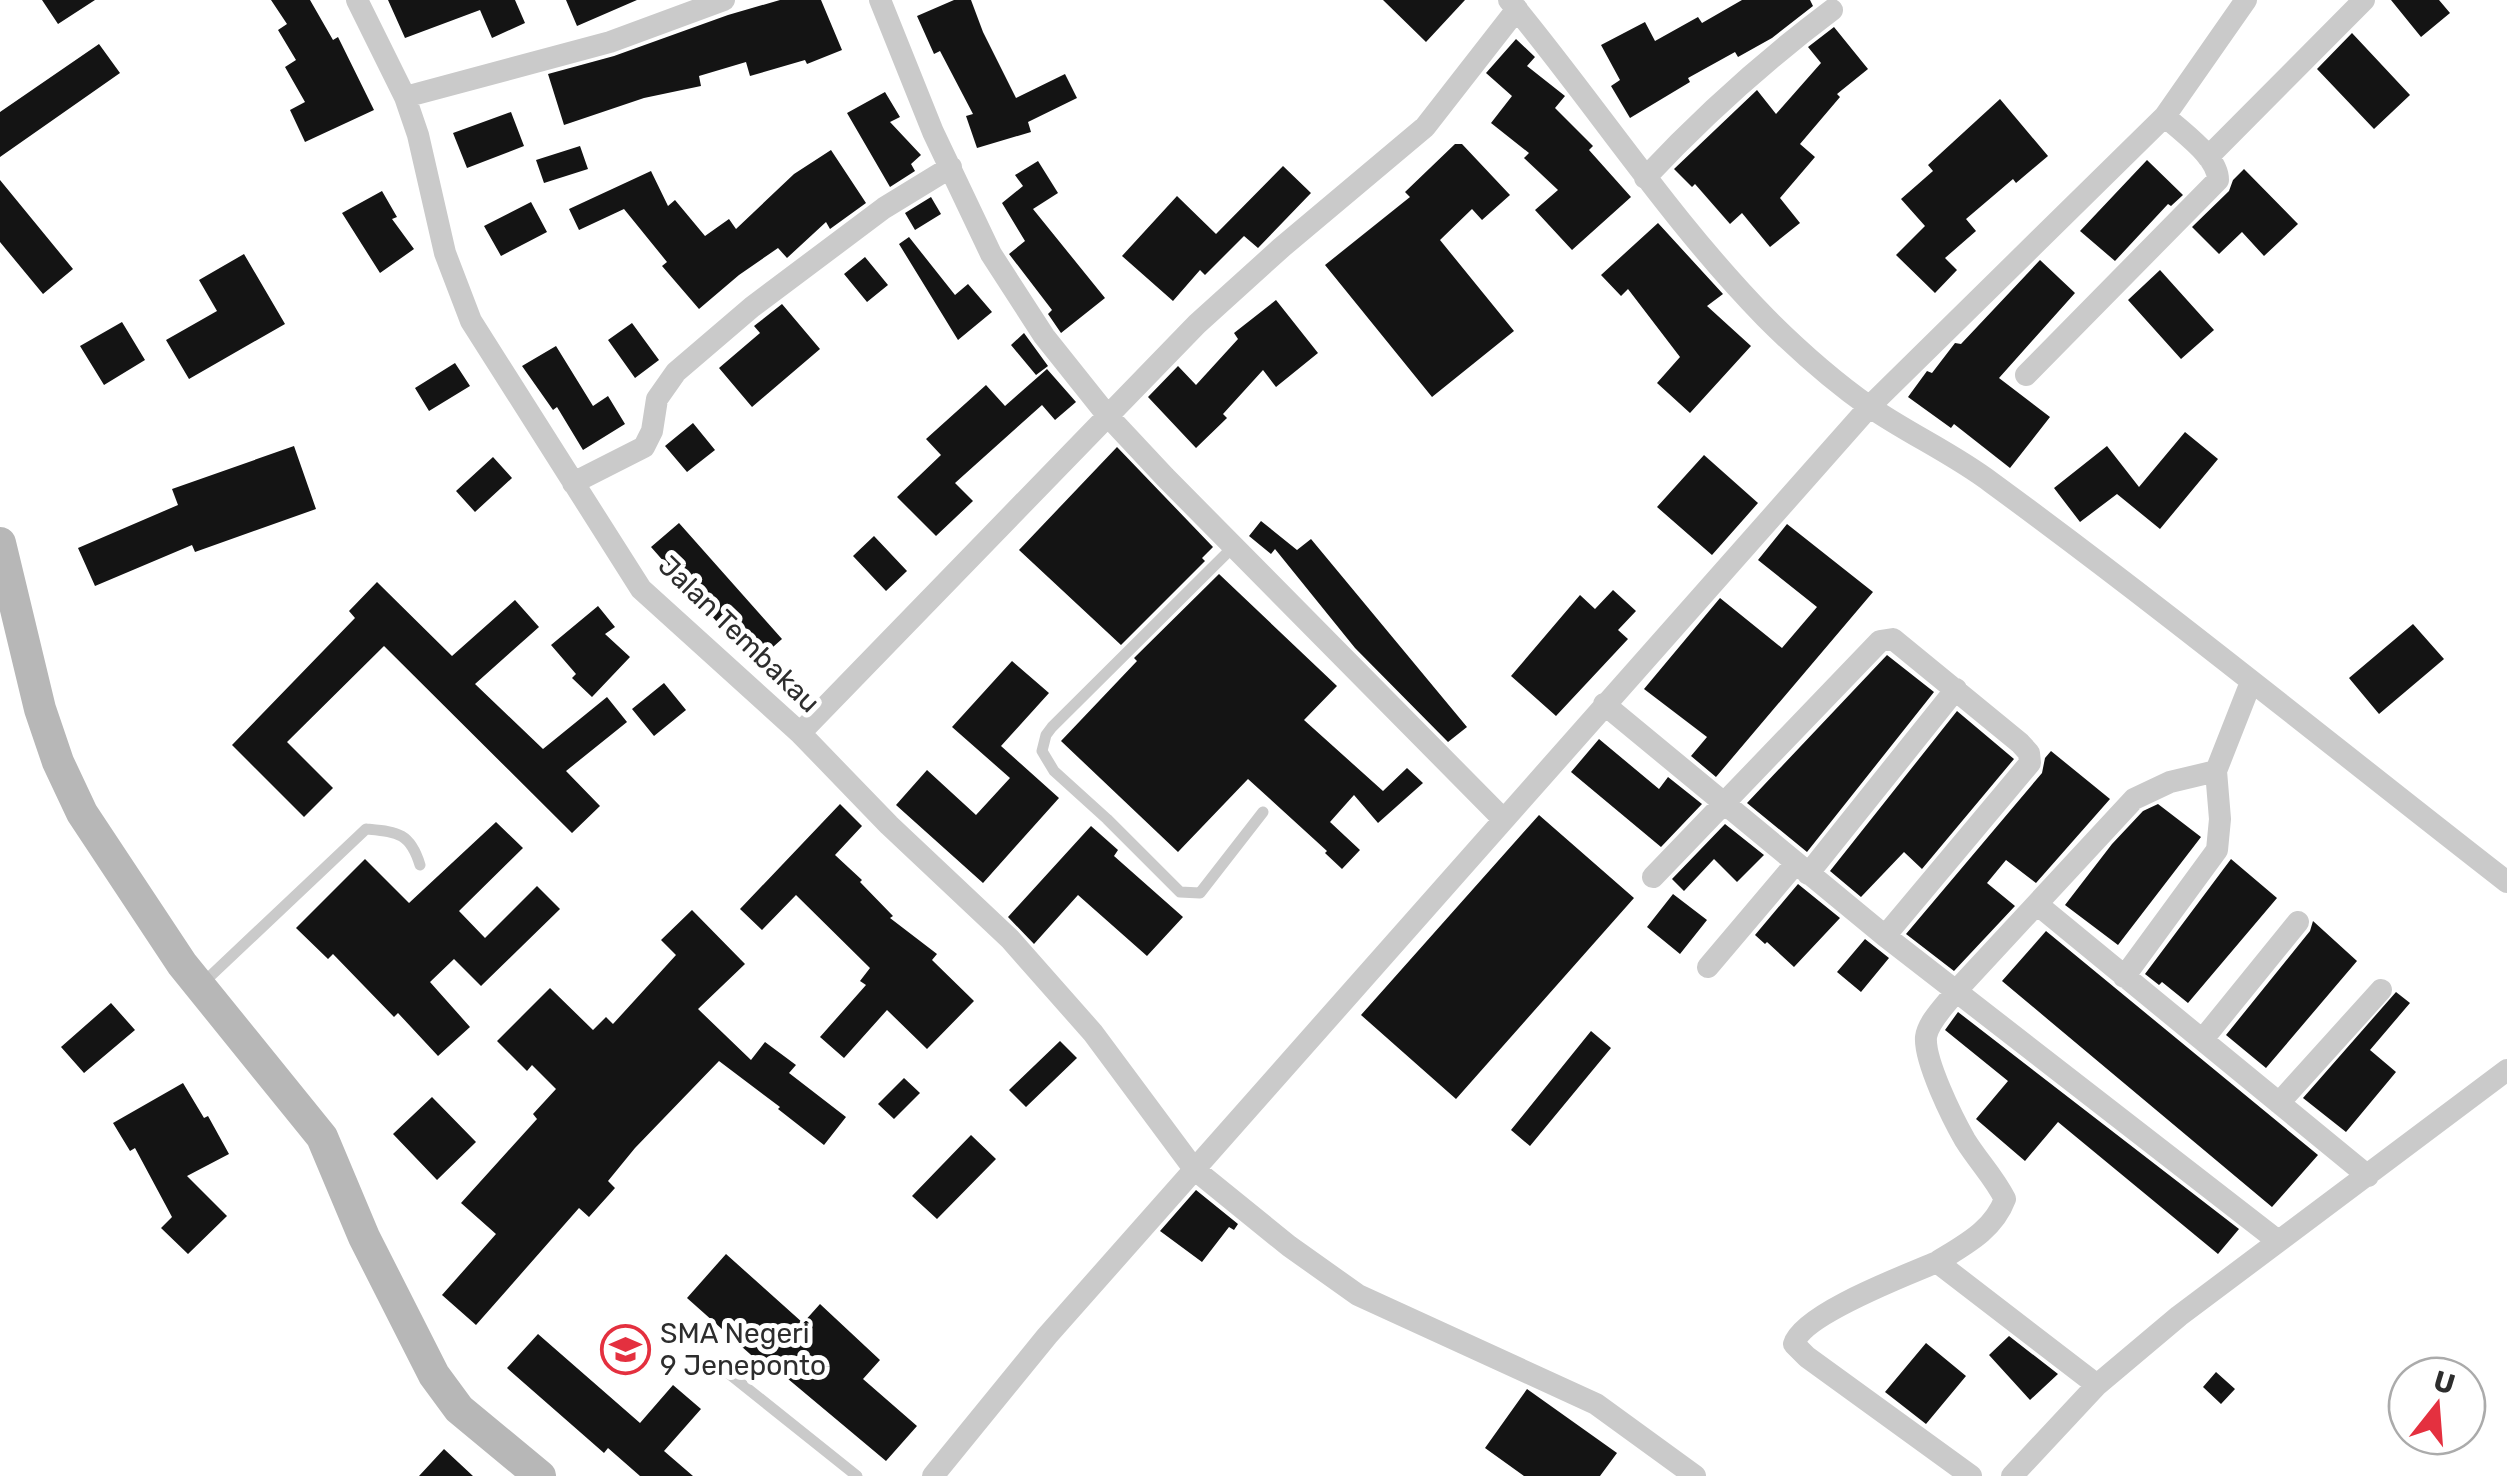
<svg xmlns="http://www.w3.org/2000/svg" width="2507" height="1476" font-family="Rubik,sans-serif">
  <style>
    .building { fill: #141414 }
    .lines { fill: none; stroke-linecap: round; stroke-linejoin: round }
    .service { stroke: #cacaca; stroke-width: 11 }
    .minor { stroke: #cacaca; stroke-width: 22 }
    .secondary { stroke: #b7b7b7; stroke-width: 32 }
    .labels { text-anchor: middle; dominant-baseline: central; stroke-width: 10; stroke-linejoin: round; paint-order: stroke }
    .street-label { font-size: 28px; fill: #2d2d2d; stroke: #fff }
    .poi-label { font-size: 28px; fill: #2d2d2d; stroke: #fff; text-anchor: start }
  </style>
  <rect width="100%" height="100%" fill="#fff"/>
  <path class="building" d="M42 0H95L58 24Z
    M271 0H310L333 40 338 37 374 110 305 142 290 110 305 102 285 67 296 60 278 30 287 24Z
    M388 0H515L525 23 492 38 480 10 405 38Z
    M566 0H637L577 26Z
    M780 0H821L842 50 807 64 805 60 750 76 746 62 699 76 701 86 644 98 564 125 548 74 614 56 728 15Z
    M954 0H971L983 32 1016 98 1065 74 1077 98 1028 122 1031 132 977 148 966 116 973 114 940 51 934 54 917 16Z
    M1383 0H1465L1426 42Z
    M1742 0H1810L1813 6 1772 38 1738 57 1735 52 1688 78 1690 82 1630 118 1611 86 1620 80 1601 45 1645 22 1655 41 1698 17 1702 23Z
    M2391 0H2439L2450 13 2421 37Z
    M1834 27 1868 69 1837 94 1840 97 1800 144 1815 157 1780 198 1800 223 1770 247 1742 213 1730 224 1695 184 1692 187 1674 169 1757 90 1776 114 1821 63 1808 47Z
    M2352 33 2410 95 2374 129 2317 69Z
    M1516 39 1535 57 1527 66 1565 96 1555 108 1593 146 1589 150 1631 197 1572 250 1535 210 1558 190 1524 158 1529 153 1491 123 1512 96 1486 73Z
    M99 44 120 73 0 157V112Z
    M885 92 900 117 890 122 921 155 911 164 915 171 890 187 847 113Z
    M2000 99 2048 156 2016 183 2013 179 1966 219 1976 231 1945 258 1957 270 1935 293 1896 255 1925 226 1901 199 1933 171 1928 165Z
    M511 112 524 146 467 168 453 133Z
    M1455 144H1462L1510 195 1482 220 1472 209 1440 240 1514 331 1432 397 1325 265 1410 197 1405 192Z
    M580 146 588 169 544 183 536 160Z
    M831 150 866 203 830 229 826 222 787 258 778 248 739 275 699 309 662 266 667 262 624 209 579 230 569 209 651 171 668 206 675 200 705 236 729 219 736 229 794 174Z
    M2147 160 2183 195 2171 206 2168 204 2115 261 2080 231Z
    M1038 161 1058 193 1033 209 1105 298 1061 333 1048 314 1052 310 1009 254 1025 241 1002 203 1023 186 1015 175Z
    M1283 166 1311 193 1258 248 1244 236 1205 275 1200 270 1173 301 1122 256 1177 196 1216 234Z
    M2244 169 2298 224 2264 256 2242 232 2219 254 2192 227 2229 191 2233 180Z
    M0 180 73 269 43 294 0 242Z
    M382 191 397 217 392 219 414 249 380 273 342 213Z
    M931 197 941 214 915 230 905 213Z
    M531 202 547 232 501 256 484 226Z
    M1658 223 1723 294 1707 306 1751 346 1690 413 1657 383 1680 357 1628 289 1621 296 1601 275Z
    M909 237 955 295 968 284 992 312 958 340 899 244Z
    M244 254 285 324 189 379 166 340 217 311 199 280Z
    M865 257 888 285 867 302 844 274Z
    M2040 260 2075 293 1999 378 2050 417 2010 468 1954 424 1951 428 1908 397 1927 371 1932 373 1955 343 1961 344Z
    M2160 270 2214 330 2181 359 2128 300Z
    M1276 300 1318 353 1276 387 1263 370 1223 414 1227 418 1196 448 1148 397 1178 366 1196 385 1238 339 1234 333Z
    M782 304 820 349 752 407 719 368 760 333 754 326Z
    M122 322 145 360 104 385 80 346Z
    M632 323 659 360 635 378 608 340Z
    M1024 333 1048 366 1036 375 1011 345Z
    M556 346 593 406 608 396 625 424 583 450 557 407 553 410 522 366Z
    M455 363 470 386 429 411 415 388Z
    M1047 369 1076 402 1055 420 1042 405 955 483 973 501 936 536 897 497 941 455 926 439 986 385 1005 406Z
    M693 423 715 450 687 472 665 446Z
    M2185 432 2218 459 2160 529 2117 494 2080 522 2054 488 2107 446 2139 487Z
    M294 446 316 509 195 552 192 545 95 586 78 548 178 505 172 489Z
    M1117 447 1213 547 1202 558 1205 561 1121 645 1019 550Z
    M1704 455 1758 503 1712 555 1657 507Z
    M493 457 512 478 475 512 456 491Z
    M1261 521 1297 550 1311 539 1467 727 1448 742 1355 648 1275 549 1271 554 1249 536Z
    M679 523 782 639 754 664 651 547Z
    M1787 524 1873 592 1716 777 1691 756 1707 737 1644 689 1720 598 1782 648 1817 607 1758 560Z
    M874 536 907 571 886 591 853 556Z
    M1219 574 1337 686 1304 720 1383 791 1407 768 1423 783 1378 823 1354 795 1330 822 1360 850 1342 869 1325 853 1327 851 1248 779 1178 852 1061 741 1137 661 1134 658Z
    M377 582 452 656 515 600 539 627 475 684 543 749 607 697 627 722 566 771 600 806 572 833 384 646 287 742 333 788 304 817 232 745 355 618 349 611Z
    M1613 590 1636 611 1618 630 1628 639 1556 716 1511 676 1580 595 1595 609Z
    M598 606 615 627 605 634 630 657 592 697 572 678 576 674 551 645Z
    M2413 624 2444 659 2379 714 2349 678Z
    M1887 655 1934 692 1807 852 1747 803Z
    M1012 661 1049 693 1001 746 1059 798 983 883 896 805 927 770 976 815 1010 778 952 727Z
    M664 683 686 710 654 736 632 709Z
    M1957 711 2014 759 1922 869 1904 852 1861 897 1830 871Z
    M1599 739 1659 789 1668 777 1702 804 1661 847 1571 772Z
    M2051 751 2110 799 2036 883 2006 860 1987 883 2015 906 1954 971 1906 934 2042 773 2045 758Z
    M840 804 862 826 835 855 862 880 860 882 893 916 890 918 937 954 932 960 974 1001 927 1049 887 1010 844 1058 820 1037 866 985 860 981 870 968 796 895 762 930 740 909Z
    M2158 804 2201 837 2118 945 2065 905 2112 844 2143 811Z
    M1539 815 1634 898 1456 1099 1361 1015Z
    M496 822 523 848 459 911 485 938 537 886 560 909 481 986 454 959 430 982 470 1027 438 1056 398 1013 394 1017 333 954 328 959 296 928 365 859 409 903Z
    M1725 824 1764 855 1737 882 1714 859 1684 891 1672 879Z
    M1091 826 1118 850 1114 856 1183 917 1147 956 1078 895 1034 944 1008 917Z
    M2231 859 2277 898 2188 1003 2162 982 2159 985 2145 974Z
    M1798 884 1840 918 1794 967 1767 942 1765 944 1755 935Z
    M1673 894 1707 920 1680 954 1647 927Z
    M692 910 745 964 698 1009 751 1060 765 1042 796 1065 789 1073 846 1117 824 1145 778 1109 780 1107 719 1061 635 1148 608 1181 615 1188 589 1217 579 1208 476 1325 442 1295 496 1234 461 1203 537 1119 533 1114 556 1089 532 1065 527 1071 497 1041 550 988 593 1030 606 1017 613 1024 676 955 661 940Z
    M2313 921 2357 961 2266 1068 2226 1035 2310 931Z
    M2046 931 2318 1155 2272 1207 2002 981Z
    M1865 939 1889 958 1861 992 1837 972Z
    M2396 992 2410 1003 2370 1050 2396 1072 2346 1132 2303 1098Z
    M111 1003 135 1030 84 1073 61 1047Z
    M1958 1012 2239 1229 2218 1254 2058 1122 2025 1161 1976 1119 2008 1081 1945 1030Z
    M1591 1031 1611 1048 1530 1146 1511 1130Z
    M1060 1041 1077 1058 1026 1107 1009 1090Z
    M904 1078 920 1093 894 1119 878 1104Z
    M183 1083 204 1118 208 1116 229 1154 187 1176 227 1216 188 1254 161 1228 172 1217 135 1148 130 1151 113 1123Z
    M432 1097 476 1142 437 1180 393 1134Z
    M971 1135 996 1159 937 1219 912 1196Z
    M1196 1190 1238 1224 1234 1230 1229 1227 1202 1262 1160 1231Z
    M726 1254 803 1323 820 1304 880 1360 863 1379 917 1426 886 1461 763 1358 759 1362 687 1298Z
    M538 1334 640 1423 673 1385 701 1409 664 1451 693 1476H640L608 1448 604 1453 507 1368Z
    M2009 1336 2058 1374 2030 1400 1989 1355Z
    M1926 1343 1966 1376 1926 1424 1885 1392Z
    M2216 1372 2235 1389 2221 1404 2203 1387Z
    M1527 1389 1617 1453 1600 1476H1524L1485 1448Z
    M444 1449 473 1476H419Z"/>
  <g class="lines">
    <path class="service" d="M1234 546 1052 727 1046 735 1042 751 1054 771 1107 819 1180 892 1200 893 1263 812
      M203 983 366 829C397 832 410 832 420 865
      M728 1373 857 1476"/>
    <path class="minor" d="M357 0 405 97 418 135 445 253 471 321 641 589 800 733 889 825 1010 939 1093 1033 1194 1169 1289 1246 1358 1295 1596 1404 1695 1476
      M880 0 933 132 991 254 1044 336 1107 415 1165 477 1502 818
      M1509 0C1596 105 1670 220 1766 318 1798 350 1833 381 1870 407 1909 434 1954 454 1992 483 2167 611 2336 749 2507 882
      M405 97 610 42 724 0
      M2208 157 2364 0
      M1645 178C1703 116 1764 61 1832 10
      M2026 375 2218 180C2218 156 2181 132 2165 116
      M573 483 644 447 652 431 657 399 676 372 752 307 884 208 951 167
      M1604 704 1885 936 2278 1241
      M800 733 1197 324 1281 248 1425 127 1517 9
      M1808 874 1956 689
      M1653 877 1880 641 1893 639 2020 743 2029 753 2030 763 1885 936
      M2038 905 2368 1176
      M1708 967 1796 863
      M2124 977 2217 850 2220 819 2216 771 2251 682
      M2203 1039 2298 922
      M2279 1103 2381 990
      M1937 1262C1907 1275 1802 1314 1794 1344L1807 1357 1971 1476
      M2097 1385 1937 1262C1964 1245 1993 1231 2005 1199 1994 1177 1978 1161 1965 1140 1953 1119 1924 1061 1926 1037 1928 1021 1947 1004 1956 991L2134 799 2170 782 2216 771
      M933 1476 1047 1336 1870 406 2165 116 2246 0
      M2012 1476 2097 1385 2179 1316 2507 1070"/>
    <path class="secondary" d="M0 543 40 709 58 762 82 813 182 964 322 1137 364 1237 434 1375 459 1409 540 1476"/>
  </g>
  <defs>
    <symbol id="school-ring" viewBox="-11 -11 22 22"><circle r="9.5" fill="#fff" stroke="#e4303f" stroke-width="1.5"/><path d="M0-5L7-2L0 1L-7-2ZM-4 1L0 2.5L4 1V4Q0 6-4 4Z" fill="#e4303f"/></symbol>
  </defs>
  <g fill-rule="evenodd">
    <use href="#school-ring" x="598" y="1322" width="55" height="55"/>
  </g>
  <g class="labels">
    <g class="street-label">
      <text transform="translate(739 634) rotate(44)">Jalan Tembakau</text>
    </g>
    <g class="poi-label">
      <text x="660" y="1333">SMA Negeri<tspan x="660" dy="32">9 Jeneponto</tspan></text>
    </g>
  </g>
  <g transform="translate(2437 1406) rotate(17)"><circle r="48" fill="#ffffff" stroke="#ababab" stroke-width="2.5"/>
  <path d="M0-8L18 38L0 25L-18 38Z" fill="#e4303f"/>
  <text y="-15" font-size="28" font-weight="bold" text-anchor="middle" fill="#2d2d2d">U</text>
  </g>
</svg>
